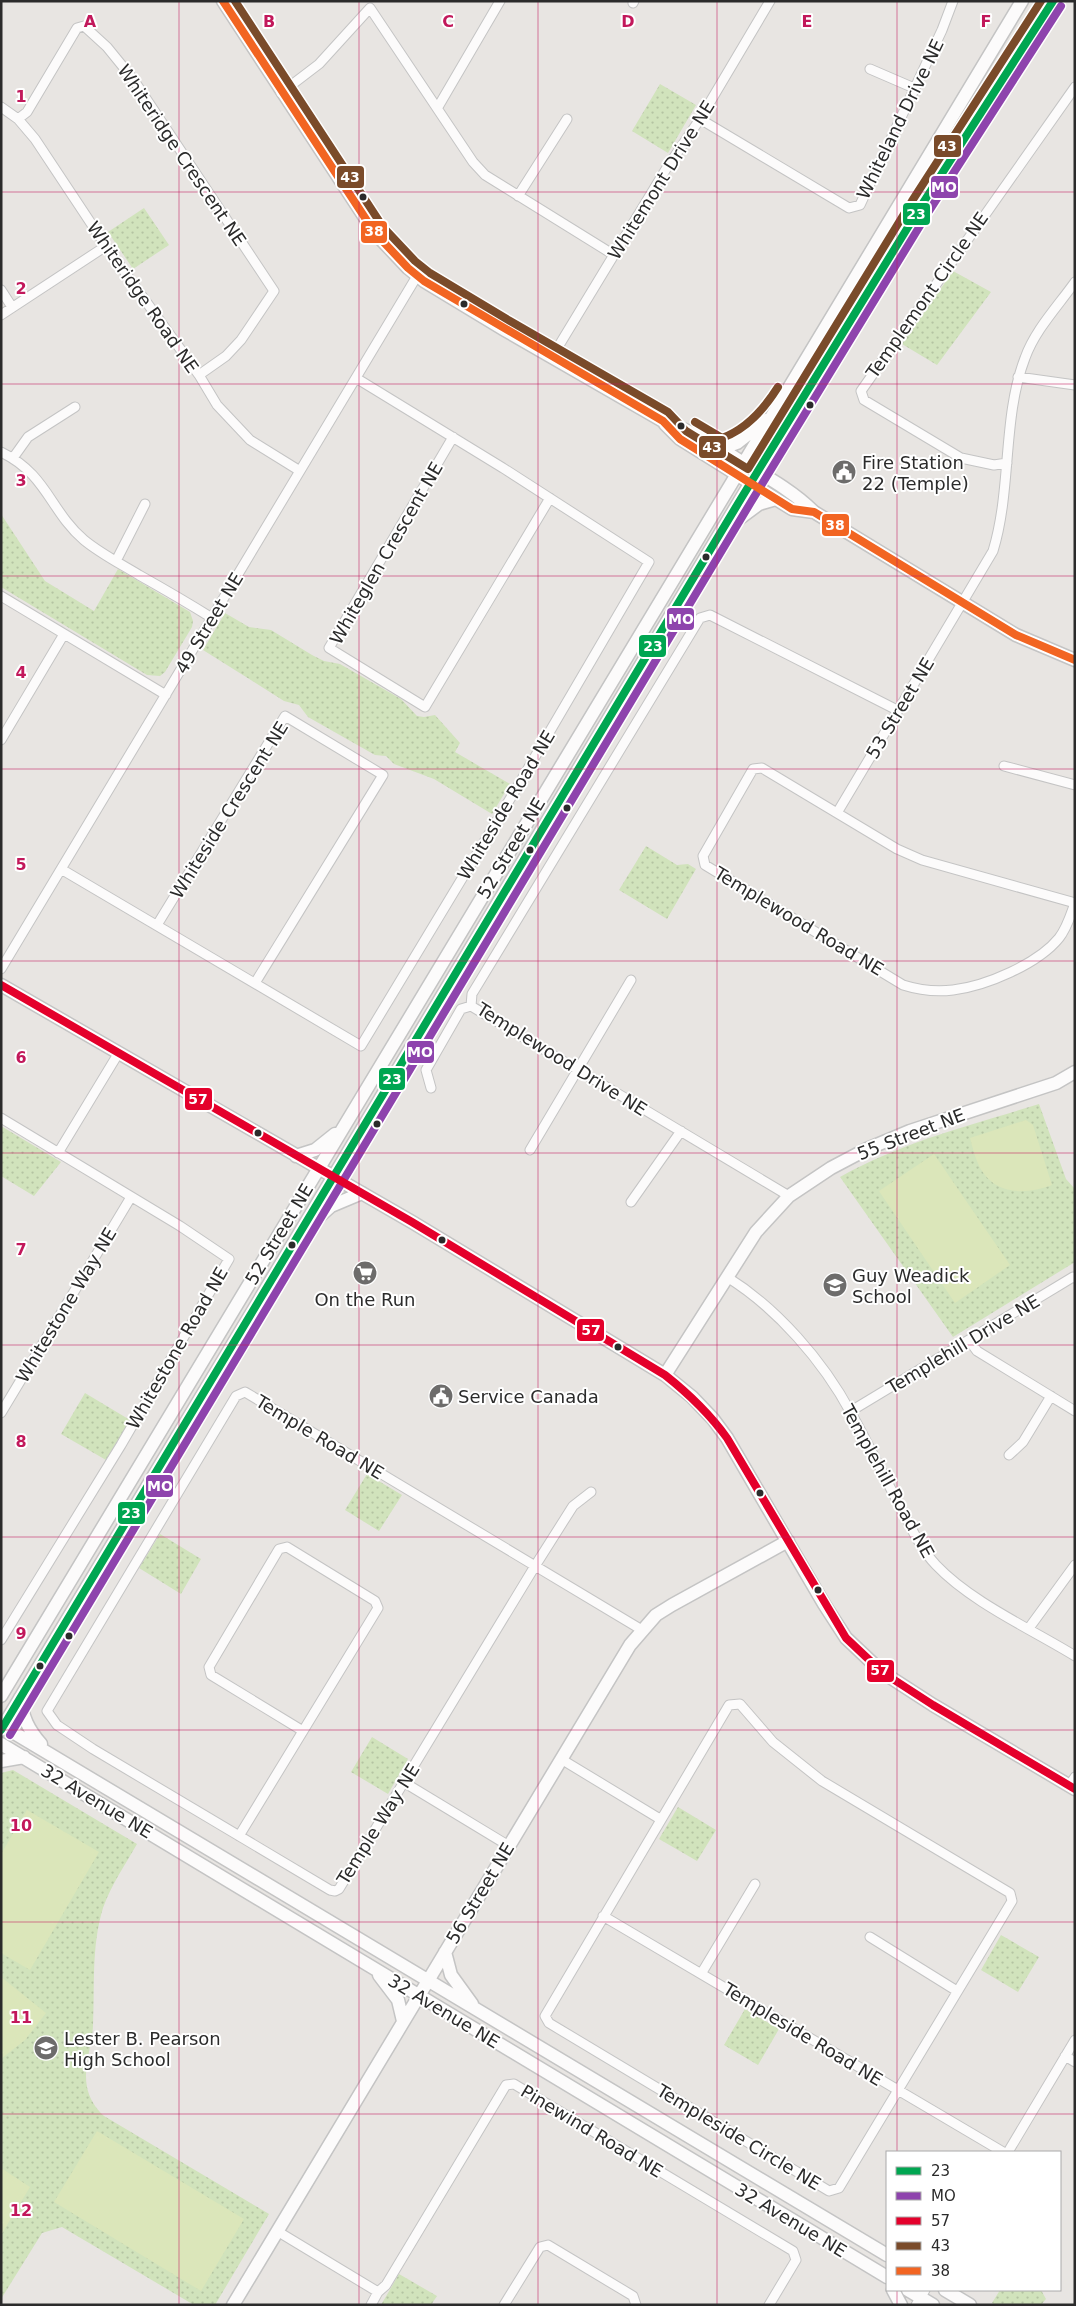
<svg xmlns="http://www.w3.org/2000/svg" width="1076" height="2306" font-family="'DejaVu Sans',sans-serif">
  <style>
    .park { fill: url(#park-dots) }
    .pitch { fill: #dbe6ba }
    .lines { fill: none; stroke-linecap: round; stroke-linejoin: round }
    .street-casing { stroke: #c4c4c4; stroke-width: 11 }
    .secondary-casing { stroke: #c4c4c4; stroke-width: 15 }
    .street { stroke: #fcfbfb; stroke-width: 9 }
    .secondary { stroke: #fcfbfb; stroke-width: 12 }
    .bus-1-casing { stroke: #fff; stroke-width: 11 }
    .bus-2-casing { stroke: #fff; stroke-width: 11 }
    .bus-3-casing { stroke: #fff; stroke-width: 11 }
    .bus-4-casing { stroke: #fff; stroke-width: 11 }
    .bus-5-casing { stroke: #fff; stroke-width: 11 }
    .bus-1 { stroke: #00a651; stroke-width: 8 }
    .bus-2 { stroke: #8e44ad; stroke-width: 8 }
    .bus-3 { stroke: #e4002b; stroke-width: 8 }
    .bus-4 { stroke: #7a4b2a; stroke-width: 8 }
    .bus-5 { stroke: #f26522; stroke-width: 8 }
    .grid { fill: none; stroke: #c2185b; stroke-width: 1; stroke-opacity: 0.55 }
    .bus-dot { fill: #2b2b2b; stroke: #fff; stroke-width: 2 }
    .labels { text-anchor: middle; dominant-baseline: central; stroke-width: 4; stroke-linejoin: round; paint-order: stroke }
    .street-label { font-size: 18px; fill: #2b2b2b; stroke: #fff }
    .poi-label { font-size: 18px; fill: #2b2b2b; stroke: #fff; text-anchor: start }
    .grid-label { font-size: 16px; text-anchor: middle; font-weight: bold; fill: #c2185b; stroke: #fff; stroke-width: 4; stroke-linejoin: round; paint-order: stroke }
    .line-badge { stroke: #fff; stroke-width: 2 }
    .badge-label { font-size: 14px; text-anchor: middle; font-weight: bold; fill: #fff }
  </style>
  <defs>
    <pattern id="park-dots" width="8" height="8" patternUnits="userSpaceOnUse" patternTransform="scale(1.25)"><rect width="8" height="8" fill="#d1e3bc"/><path d="M2 2h.1M6 6h.1" fill="none" stroke="#b4c3a2" stroke-width="1.8" stroke-linecap="round"/></pattern>
  </defs>
  <rect width="100%" height="100%" fill="#e8e5e2"/>
  <path class="park" d="M660 84 696 105 668 153 632 131Z
    M144 208 169 245 133 269 108 232Z
    M953 271 991 292 937 365 902 344Z
    M1 514 45 581 94 611 118 569 190 612 193 621 192 627 165 672 160 676 147 675 1 587Z
    M225 613 249 627 271 630 312 655 324 661 340 664 401 699 417 716 424 717 435 715 460 743 455 752 510 784 492 814 434 779 394 764 386 756 375 755 308 717 299 705 284 701 203 650Z
    M646 846 677 865 688 864 696 869 667 919 619 890Z
    M1039 1104 1066 1179 1075 1189V1262L953 1337 840 1177C902 1142 972 1125 1039 1104Z
    M1 1126 61 1162 34 1196 1 1176Z
    M85 1393 130 1420 106 1460 61 1434Z
    M367 1474 402 1495 379 1531 345 1510Z
    M160 1534 201 1559 181 1594 139 1568Z
    M372 1737 408 1759 388 1794 351 1772Z
    M13 1770 137 1844C125 1865 111 1885 103 1908 91 1947 95 1987 93 2026 92 2046 83 2067 87 2087 89 2098 96 2109 104 2116L269 2214 215 2305H194L62 2227 42 2233 1 2299V1773Z
    M678 1807 716 1830 697 1861 659 1839Z
    M1001 1935 1039 1957 1018 1992 981 1970Z
    M745 2009 779 2029 758 2065 724 2045Z
    M399 2274 437 2296 431 2305H381Z
    M1000 2290H1041L1046 2299 1041 2305H996L992 2303Z"/>
  <path class="pitch" d="M1026 1120 1033 1125 1052 1185C1028 1194 998 1196 982 1171 976 1162 973 1149 970 1138Z
    M934 1154 1010 1265 955 1303 879 1191Z
    M27 1810 99 1852 30 1970 1 1953V1854Z
    M1 1977 46 2013 25 2040 1 2059Z
    M97 2131 244 2219 201 2291 54 2202Z
    M1 2168 30 2187 1 2235Z"/>
  <g class="lines">
    <defs>
      <path id="street" d="M633 3 634 1
        M870 69 914 88
        M281 93 319 64 370 8 473 162 485 175 614 255
        M1 107 18 119 35 139 106 246 199 375 217 405 250 440 300 471
        M438 107 500 1
        M18 119 27 112 77 28 84 26 107 47 133 79 274 291 241 340 226 356 199 375
        M700 119 849 208 860 205 942 30 953 1
        M518 196 567 119
        M1 290 12 307
        M1 315 106 246
        M552 357 666 169 700 119 770 1
        M1018 377 1075 385
        M453 437 329 648 425 707 550 498
        M1 452C47 474 50 511 84 540 101 554 121 564 139 575 164 589 188 603 212 618
        M13 458 28 437 75 407
        M1007 463 994 465 961 458 864 400 861 391 1075 87
        M116 561 145 504
        M1 596 166 695
        M1 740 64 634
        M1004 766 1075 785
        M762 768 897 849 922 860 1075 903C1071 914 1067 928 1059 938 1038 964 986 986 953 990 937 992 919 990 903 985L705 865 703 856 753 769Z
        M837 813 993 551C1012 489 1002 418 1025 358 1035 330 1058 306 1075 282
        M61 869 361 1046 519 784 649 562 503 468 356 378
        M157 925 285 716 383 775 255 983
        M1 969 417 276
        M471 1006 472 994 700 618 710 615 897 710
        M471 1006 789 1196
        M431 1088 426 1070 461 1009 471 1006
        M1 1118 180 1226 229 1259 121 1445 1 1640
        M530 1150 631 980
        M58 1153 118 1054
        M631 1202 681 1131
        M727 1277C777 1308 823 1361 851 1413 866 1439 879 1467 893 1493 906 1516 917 1545 936 1565 971 1602 1031 1629 1075 1656
        M969 1340 977 1351 1075 1411
        M851 1411 1073 1277 1075 1278
        M1 1413 131 1197
        M1009 1455 1023 1442 1051 1396
        M591 1492 573 1506 535 1566 339 1889 335 1891 330 1890 93 1749 57 1725 47 1711 236 1396 245 1392C377 1471 509 1551 642 1630
        M1029 1628 1075 1565
        M740 1704 773 1742 822 1781 1010 1893 1012 1901 839 2188 829 2191 549 2023 545 2016 729 1705Z
        M561 1759 660 1819
        M405 1783 509 1846
        M1069 1786 1075 1777
        M239 1836 378 1608 375 1601 287 1547 279 1549 209 1667 211 1675 303 1731
        M603 1916 1003 2152
        M870 1937 957 1991
        M701 1974 755 1884
        M1065 2056 1075 2062
        M1008 2152 1075 2040
        M277 2231 378 2292
        M371 2305 378 2292 386 2285 506 2085 514 2084 793 2251 796 2260 769 2305
        M504 2305 540 2247 548 2245 633 2296 636 2305
        M916 2305 925 2290"/>
      <path id="secondary" d="M223 1 375 233 408 268 424 281 505 330 663 421C692 431 718 447 745 464 769 478 794 492 814 512L1016 635 1075 660
        M665 424 680 439 792 509 814 512
        M721 449 737 443 766 420
        M728 527 759 504 776 499
        M1 985 412 1222 665 1375 692 1397 713 1419 727 1438 824 1604 846 1638 882 1672 933 1705 1075 1789
        M296 1156 315 1150 335 1134
        M310 1225 331 1206 362 1193
        M665 1375 756 1232 789 1196 831 1168 867 1149 910 1131 1056 1083 1075 1072
        M1 1696 1022 1
        M20 1698C23 1718 28 1729 41 1744
        M1 1725 887 2255
        M1 1730 742 497 921 206 1053 1
        M1 1744 887 2277
        M1 1761 24 1757
        M445 1952 451 1975 472 2004
        M379 1975 398 2000 403 2021
        M893 2290 901 2305
        M908 2290 933 2305
        M945 2290 970 2305
        M233 2305 630 1645 656 1615 672 1605 788 1541"/>
    </defs>
    <use href="#street" class="street-casing"/>
    <use href="#secondary" class="secondary-casing"/>
    <use href="#street" class="street"/>
    <use href="#secondary" class="secondary"/>
    <defs>
      <path id="bus-1" d="M1 1730 742 497 921 206 1053 1"/>
      <path id="bus-2" d="M10 1735 751 502 929 211 1061 6"/>
      <path id="bus-3" d="M1 985 412 1222 665 1375C689 1394 709 1413 727 1438L846 1638 882 1672 933 1705 1075 1789"/>
      <path id="bus-4" d="M235 1 383 227 415 261 430 273 510 321 668 412 686 431 748 469 912 201 1041 1
        M695 422 722 438C747 429 764 409 778 387"/>
      <path id="bus-5" d="M223 1 375 233 408 268 424 281 663 421 680 439 792 509 814 512 1016 635 1075 660"/>
    </defs>
    <use href="#bus-1" class="bus-1-casing"/>
    <use href="#bus-2" class="bus-2-casing"/>
    <use href="#bus-3" class="bus-3-casing"/>
    <use href="#bus-4" class="bus-4-casing"/>
    <use href="#bus-5" class="bus-5-casing"/>
    <use href="#bus-1" class="bus-1"/>
    <use href="#bus-2" class="bus-2"/>
    <use href="#bus-3" class="bus-3"/>
    <use href="#bus-4" class="bus-4"/>
    <use href="#bus-5" class="bus-5"/>
  </g>
  <path class="grid" d="M179 1V2305M359 1V2305M538 1V2305M717 1V2305M897 1V2152M1 192H1075M1 384H1075M1 576H1075M1 769H1075M1 961H1075M1 1153H1075M1 1345H1075M1 1537H1075M1 1730H1075M1 1922H1075M1 2114H1075M897 2290V2305"/>
  <defs>
    <symbol id="civic-disc" viewBox="-11 -11 22 22"><circle r="9.5" fill="#6d6c6b" stroke="#fff"/><path d="M-.6-6.5H3V-4.5H.6V-3L4-1V1h2V6H-6V1h2V-1L-.6-3ZM-1.2 2.5V6h2.4V2.5Z" fill="#fff"/></symbol>
    <symbol id="supermarket-disc" viewBox="-11 -11 22 22"><circle r="9.5" fill="#6d6c6b" stroke="#fff"/><path d="M-6-5.5h2.5l.6 2H6L4.5 2H-2.5L-4.4-4H-6ZM-1.5 3.2a1.3 1.3 0 1 0 .1 0ZM3 3.2a1.3 1.3 0 1 0 .1 0Z" fill="#fff"/></symbol>
    <symbol id="school-disc" viewBox="-11 -11 22 22"><circle r="9.5" fill="#6d6c6b" stroke="#fff"/><path d="M0-5L7-2L0 1L-7-2ZM-4 1L0 2.5L4 1V4Q0 6-4 4Z" fill="#fff"/></symbol>
  </defs>
  <g fill-rule="evenodd">
    <use href="#civic-disc" x="830" y="458" width="28" height="28"/>
    <use href="#supermarket-disc" x="351" y="1259" width="28" height="28"/>
    <use href="#school-disc" x="821" y="1271" width="28" height="28"/>
    <use href="#civic-disc" x="427" y="1382" width="28" height="28"/>
    <use href="#school-disc" x="32" y="2034" width="28" height="28"/>
  </g>
  <g class="bus-dot">
    <circle cx="363" cy="197" r="4.5"/>
    <circle cx="464" cy="304" r="4.5"/>
    <circle cx="810" cy="405" r="4.5"/>
    <circle cx="681" cy="426" r="4.5"/>
    <circle cx="706" cy="557" r="4.5"/>
    <circle cx="567" cy="808" r="4.5"/>
    <circle cx="530" cy="850" r="4.5"/>
    <circle cx="377" cy="1124" r="4.5"/>
    <circle cx="258" cy="1133" r="4.5"/>
    <circle cx="442" cy="1240" r="4.5"/>
    <circle cx="292" cy="1245" r="4.5"/>
    <circle cx="618" cy="1347" r="4.5"/>
    <circle cx="760" cy="1493" r="4.5"/>
    <circle cx="818" cy="1590" r="4.5"/>
    <circle cx="69" cy="1636" r="4.5"/>
    <circle cx="40" cy="1666" r="4.5"/>
  </g>
  <g class="labels">
    <g class="street-label">
      <text transform="translate(900 119) rotate(-64)">Whiteland Drive NE</text>
      <text transform="translate(182 155) rotate(56)">Whiteridge Crescent NE</text>
      <text transform="translate(661 180) rotate(-58)">Whitemont Drive NE</text>
      <text transform="translate(927 295) rotate(-55)">Templemont Circle NE</text>
      <text transform="translate(143 297) rotate(55)">Whiteridge Road NE</text>
      <text transform="translate(386 553) rotate(-60)">Whiteglen Crescent NE</text>
      <text transform="translate(209 623) rotate(-59)">49 Street NE</text>
      <text transform="translate(900 708) rotate(-59)">53 Street NE</text>
      <text transform="translate(506 805) rotate(-59)">Whiteside Road NE</text>
      <text transform="translate(229 810) rotate(-58)">Whiteside Crescent NE</text>
      <text transform="translate(511 848) rotate(-59)">52 Street NE</text>
      <text transform="translate(799 921) rotate(31)">Templewood Road NE</text>
      <text transform="translate(562 1059) rotate(32)">Templewood Drive NE</text>
      <text transform="translate(911 1134) rotate(-21)">55 Street NE</text>
      <text transform="translate(279 1234) rotate(-59)">52 Street NE</text>
      <text transform="translate(66 1305) rotate(-59)">Whitestone Way NE</text>
      <text transform="translate(963 1344) rotate(-31)">Templehill Drive NE</text>
      <text transform="translate(177 1348) rotate(-60)">Whitestone Road NE</text>
      <text transform="translate(320 1437) rotate(31)">Temple Road NE</text>
      <text transform="translate(888 1481) rotate(61)">Templehill Road NE</text>
      <text transform="translate(97 1801) rotate(31)">32 Avenue NE</text>
      <text transform="translate(378 1824) rotate(-58)">Temple Way NE</text>
      <text transform="translate(480 1893) rotate(-59)">56 Street NE</text>
      <text transform="translate(444 2011) rotate(31)">32 Avenue NE</text>
      <text transform="translate(803 2034) rotate(31)">Templeside Road NE</text>
      <text transform="translate(592 2131) rotate(31)">Pinewind Road NE</text>
      <text transform="translate(739 2137) rotate(31)">Templeside Circle NE</text>
      <text transform="translate(791 2220) rotate(31)">32 Avenue NE</text>
    </g>
    <g class="poi-label">
      <text x="862" y="462">Fire Station<tspan x="862" dy="21">22 (Temple)</tspan></text>
      <text x="852" y="1275">Guy Weadick<tspan x="852" dy="21">School</tspan></text>
      <text x="365" y="1299" text-anchor="middle">On the Run</text>
      <text x="458" y="1396">Service Canada</text>
      <text x="64" y="2038">Lester B. Pearson<tspan x="64" dy="21">High School</tspan></text>
    </g>
  </g>
  <g class="grid-label">
    <text x="90" y="27">A</text>
    <text x="269" y="27">B</text>
    <text x="448" y="27">C</text>
    <text x="628" y="27">D</text>
    <text x="807" y="27">E</text>
    <text x="986" y="27">F</text>
    <text x="21" y="102">1</text>
    <text x="21" y="294">2</text>
    <text x="21" y="486">3</text>
    <text x="21" y="678">4</text>
    <text x="21" y="870">5</text>
    <text x="21" y="1063">6</text>
    <text x="21" y="1255">7</text>
    <text x="21" y="1447">8</text>
    <text x="21" y="1639">9</text>
    <text x="21" y="1831">10</text>
    <text x="21" y="2023">11</text>
    <text x="21" y="2216">12</text>
  </g>
  <g class="line-badge">
    <rect x="933" y="134" width="29" height="24" rx="5" fill="#7a4b2a"/>
    <rect x="336" y="165" width="29" height="24" rx="5" fill="#7a4b2a"/>
    <rect x="930" y="175" width="29" height="24" rx="5" fill="#8e44ad"/>
    <rect x="902" y="202" width="29" height="24" rx="5" fill="#00a651"/>
    <rect x="360" y="220" width="28" height="24" rx="5" fill="#f26522"/>
    <rect x="698" y="435" width="29" height="24" rx="5" fill="#7a4b2a"/>
    <rect x="821" y="513" width="29" height="24" rx="5" fill="#f26522"/>
    <rect x="666" y="607" width="29" height="24" rx="5" fill="#8e44ad"/>
    <rect x="638" y="634" width="29" height="24" rx="5" fill="#00a651"/>
    <rect x="406" y="1040" width="29" height="24" rx="5" fill="#8e44ad"/>
    <rect x="378" y="1067" width="28" height="24" rx="5" fill="#00a651"/>
    <rect x="184" y="1087" width="29" height="24" rx="5" fill="#e4002b"/>
    <rect x="576" y="1318" width="29" height="24" rx="5" fill="#e4002b"/>
    <rect x="145" y="1474" width="29" height="24" rx="5" fill="#8e44ad"/>
    <rect x="117" y="1501" width="29" height="24" rx="5" fill="#00a651"/>
    <rect x="866" y="1659" width="29" height="24" rx="5" fill="#e4002b"/>
  </g>
  <g class="badge-label">
    <text x="947" y="151">43</text>
    <text x="350" y="182">43</text>
    <text x="944" y="192">MO</text>
    <text x="916" y="219">23</text>
    <text x="374" y="236">38</text>
    <text x="712" y="452">43</text>
    <text x="835" y="530">38</text>
    <text x="681" y="624">MO</text>
    <text x="653" y="651">23</text>
    <text x="420" y="1057">MO</text>
    <text x="392" y="1084">23</text>
    <text x="198" y="1104">57</text>
    <text x="591" y="1335">57</text>
    <text x="160" y="1491">MO</text>
    <text x="131" y="1518">23</text>
    <text x="880" y="1675">57</text>
  </g>
  <rect width="1076" height="2306" fill="none" stroke="#2b2b2b" stroke-width="5"/>
  <rect x="886" y="2151" width="175" height="140" fill="#ffffff" stroke="#aaaaaa"/>
  <rect x="896" y="2167" width="25" height="8" fill="#00a651" stroke="#aaaaaa"/>
  <text x="931" y="2176" font-size="15" fill="#2b2b2b">23</text>
  <rect x="896" y="2192" width="25" height="8" fill="#8e44ad" stroke="#aaaaaa"/>
  <text x="931" y="2201" font-size="15" fill="#2b2b2b">MO</text>
  <rect x="896" y="2217" width="25" height="8" fill="#e4002b" stroke="#aaaaaa"/>
  <text x="931" y="2226" font-size="15" fill="#2b2b2b">57</text>
  <rect x="896" y="2242" width="25" height="8" fill="#7a4b2a" stroke="#aaaaaa"/>
  <text x="931" y="2251" font-size="15" fill="#2b2b2b">43</text>
  <rect x="896" y="2267" width="25" height="8" fill="#f26522" stroke="#aaaaaa"/>
  <text x="931" y="2276" font-size="15" fill="#2b2b2b">38</text>
</svg>
